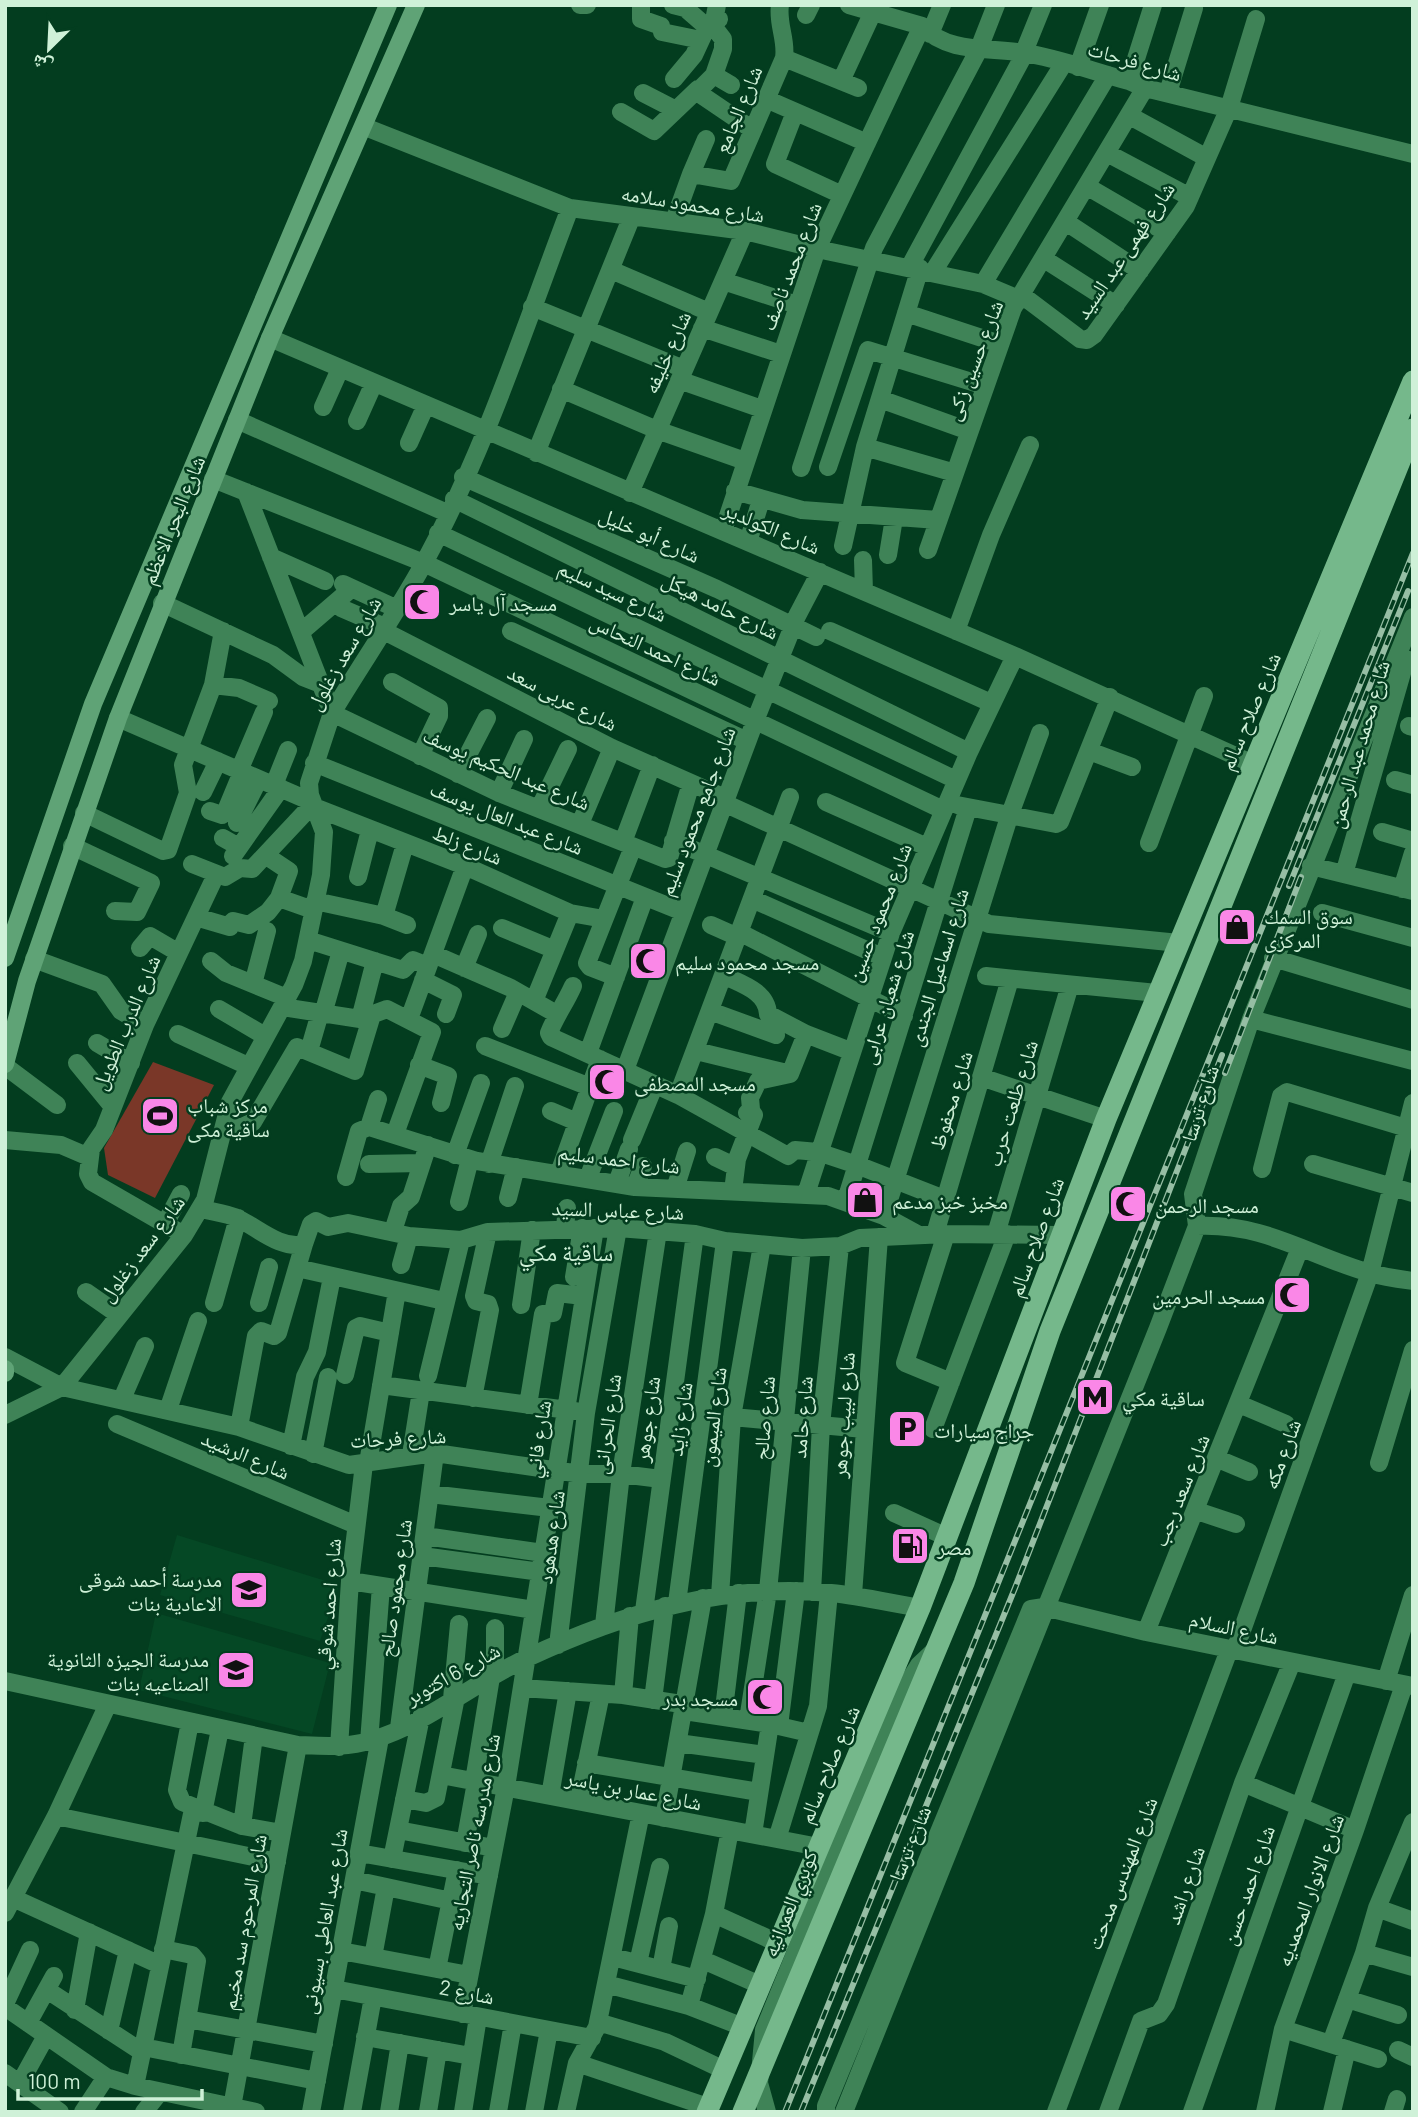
<svg xmlns="http://www.w3.org/2000/svg" width="1418" height="2117" font-family="Barlow,'Noto Naskh Arabic',sans-serif">
  <style>
    .built { fill: #054825 }
    .green { fill: #7a3728 }
    .lines { fill: none; stroke-linecap: round; stroke-linejoin: round }
    .minor { stroke: #3f8357; stroke-width: 18 }
    .major { stroke: #5fa376; stroke-width: 18 }
    .highway { stroke: #75b88b; stroke-width: 21 }
    .rail-casing { stroke: #96bea4; stroke-width: 6 }
    .rail { stroke: #033d1f; stroke-width: 3.5; stroke-dasharray: 10; stroke-linecap: butt }
    .labels { text-anchor: middle; dominant-baseline: central; stroke-width: 5; stroke-linejoin: round; paint-order: stroke }
    .street-label { font-size: 21px; fill: #cff1d8; stroke: #033d1f }
    .poi-label { font-size: 21px; fill: #cff1d8; stroke: #033d1f; text-anchor: start }
    .quarter-label { font-size: 24px; fill: #cff1d8; stroke: #033d1f }
  </style>
  <rect width="100%" height="100%" fill="#033d1f"/>
  <path class="built" d="M177 1535 339 1585 320 1641 160 1595Z
    M156 1613 330 1663 312 1734 139 1690Z"/>
  <path class="green" d="M153 1062 214 1085 155 1198 108 1175 104 1148Z"/>
  <g class="lines">
    <path class="minor" d="M580 5H587
      M641 5V19L661 26 662 32 701 40
      M673 5 685 8 708 28
      M717 5 713 26 723 39V49L714 75 697 92 753 130
      M849 5 922 26C948 54 990 47 1024 53 1059 58 1094 72 1129 81L1145 88 1413 154
      M806 15 811 5
      M930 34 942 5
      M1024 52 1043 5
      M784 58 858 88
      M1078 67 1100 5
      M714 75 731 85
      M674 79 694 55 706 29 719 19
      M841 81 872 14
      M1129 81 1153 5
      M643 93 676 110
      M1172 94 1170 86 1194 8
      M766 99 867 143
      M621 112 654 131 698 89
      M795 112 775 164 842 195
      M1130 116 1207 158
      M365 127 570 208 745 231 817 249 983 284 1021 300
      M1107 153 1190 197
      M691 174 706 139
      M1088 187 1167 233
      M674 221 691 174 731 181 784 58C787 40 777 24 780 5
      M1066 222 1140 271
      M1044 259 1116 305
      M910 266 1025 53
      M611 270 709 312
      M933 272 1064 63
      M723 281 797 305
      M983 284 1108 75
      M1023 296 1080 339 1087 340 1094 335 1186 206 1229 108 1256 19
      M532 307 684 369
      M906 313 1000 344
      M702 328 781 354
      M270 338 1015 656 1253 764
      M679 380 762 409
      M561 389 657 430 745 461
      M880 399 969 431
      M323 407 340 369
      M237 420 447 513
      M357 421 374 383
      M409 443 426 405
      M865 447 955 473
      M536 453 632 216
      M828 467 868 350 985 386
      M801 468 874 248 978 51 996 5
      M463 477 717 589 816 637
      M213 479 424 563 943 810
      M735 491 802 510 938 520
      M246 492 332 713 499 793 665 859 669 858 691 783
      M630 493 745 231
      M454 499 969 752
      M723 531 817 249 922 26
      M438 533 956 780
      M748 542 761 500
      M843 546 865 447 920 268
      M928 550 1013 308 1145 88
      M888 555 894 518
      M271 557 325 581
      M863 560 864 591
      M343 584 395 608
      M162 603 273 655 303 677 321 684
      M341 608 385 627
      M382 630 612 748 725 798
      M511 631 747 741
      M830 631 991 703
      M956 631 991 535 1030 445
      M301 632 351 589
      M392 682 439 708V716L420 756
      M213 685 239 688 269 701
      M118 718 312 802
      M1409 726 1413 727
      M1089 751 1132 767
      M314 763 683 912
      M239 771 264 712
      M458 774 487 718
      M1395 780 1413 785
      M274 785 288 750
      M203 792 218 761
      M499 793 524 739
      M826 802 927 847
      M724 803 989 924 1179 943
      M957 805 1056 824 1060 822 1110 697
      M314 807 465 866 570 913 604 919
      M539 809 568 749
      M210 811 222 815 225 813 242 772
      M84 813 163 851 168 850 188 793 183 765 213 685 223 631
      M237 823 259 779
      M580 824 612 748
      M1382 832 1413 841
      M223 838 239 847
      M673 841 891 933
      M623 842 652 765
      M1149 843 1204 696
      M72 846 151 883 137 912 115 911
      M265 855 289 871 279 898 313 910
      M233 856 281 788
      M192 864 225 877 240 868 252 869 313 804
      M1311 866 1413 891
      M1344 874 1406 659
      M358 877 370 830
      M1402 889 1413 853
      M752 899 882 957
      M315 901 384 916 407 925
      M1322 913 1413 938
      M384 916 405 844
      M196 917 230 927
      M233 921 249 925 268 912 279 898
      M711 925 738 937
      M502 928 555 950
      M739 932 904 1016
      M308 940 403 970 413 960 428 966
      M140 948 150 936 179 953
      M433 954 511 988 553 1012 555 1018
      M1273 958 1413 1000
      M34 959 102 984 121 1011 145 1025
      M211 961 226 973 287 998
      M464 968 478 934
      M723 975C741 984 767 991 768 1014L806 1034 850 1051
      M986 976 1157 993
      M616 977 590 967 587 963 633 847
      M423 980 453 995 446 1014
      M253 984 267 931
      M573 986C565 1004 555 1017 549 1033L551 1037 678 1095 788 1156 795 1150 818 1152 857 1165 944 1199
      M534 1001 570 913
      M282 1007 360 1019 387 1009 432 1032 395 1134
      M219 1009 265 1036
      M710 1011 776 1035
      M323 1014 341 951
      M360 1019 375 961
      M409 1019 465 866
      M1251 1019 1413 1061
      M502 1029 518 992
      M178 1034 248 1066
      M97 1043 131 1063
      M485 1046 590 1087
      M309 1051 320 1013
      M696 1051 787 1073
      M588 1053 645 897
      M77 1063 113 1107
      M419 1065 448 1076 441 1103
      M5 1066 57 1105
      M625 1070 755 721 797 616 820 572
      M981 1077 1106 1119
      M678 1095 790 797
      M551 1111 577 1122
      M225 1124 240 1128 253 1122 297 1047 355 1071 372 1015
      M369 1127 378 1099
      M5 1140 61 1145 89 1157
      M632 1140 655 1084
      M455 1155 481 1083
      M715 1157 736 1167
      M369 1164 422 1163
      M489 1164 515 1086
      M1313 1164 1413 1193
      M1262 1169 1281 1096 1287 1092 1413 1130
      M559 1173 600 1059
      M346 1177 359 1131 369 1127 477 1161 635 1187 828 1196 884 1216 917 1234
      M588 1178 614 1111
      M617 1183 629 1149
      M635 1187 643 1166
      M675 1189 687 1151
      M733 1191 737 1159 754 1115 747 1113 751 1109 750 1098 758 1081 790 1074 806 1034
      M806 1194 891 933 969 752 1015 656
      M508 1198 516 1167
      M846 1200 968 808
      M459 1202 470 1159
      M201 1209C213 1212 227 1213 239 1219 258 1228 281 1250 304 1244L311 1224 316 1221 328 1227 348 1223 409 1236 461 1240 488 1232 618 1228 695 1234 725 1241 802 1248 840 1246 860 1238 946 1234 1060 1235
      M884 1216 1009 817 1040 733
      M165 1224 181 1194
      M1197 1226C1265 1223 1307 1255 1370 1273 1384 1277 1399 1279 1413 1281
      M565 1227 567 1208
      M393 1231 401 1206 411 1197 428 1145
      M935 1234 1010 979
      M946 1234 905 1363 951 1382
      M996 1234 1070 985
      M184 1235 92 1182 88 1174 91 1149 104 1130 145 1025 213 881
      M401 1265 409 1236
      M297 1268 444 1301
      M574 1277 582 1228
      M86 1292 119 1315
      M214 1303 238 1218
      M259 1303 269 1267
      M521 1305 532 1230
      M5 1357 62 1387 239 1427 349 1465 435 1453 581 1474H621L661 1479
      M345 1375 356 1328 360 1326 390 1333
      M428 1376 461 1240
      M381 1385 575 1411
      M473 1398 490 1310 488 1304 476 1301 474 1296 488 1232
      M122 1399 145 1346
      M1239 1404 1286 1424
      M528 1405 543 1314 553 1313 557 1293 583 1296
      M168 1410 198 1321
      M5 1415 62 1387 184 1235 205 1200 230 1102 294 985 303 961 321 875 324 832 310 795 309 783 332 713C362 663 396 614 424 563 485 451 525 326 570 208
      M732 1417 864 1429
      M117 1424 356 1525
      M239 1427 256 1336 261 1331 274 1336 278 1333 304 1244
      M933 1429 1007 1234
      M291 1446 305 1377 317 1352 332 1277
      M313 1454 328 1377
      M411 1455 421 1391
      M1218 1459 1249 1472
      M368 1463 397 1291
      M1379 1463 1413 1350
      M430 1494 550 1508
      M1197 1511 1236 1524
      M894 1513 947 1537
      M425 1536 543 1553
      M422 1556 541 1572
      M350 1581 534 1610
      M812 1592 821 1425 840 1246
      M853 1595 879 1237
      M720 1596 732 1417 762 1245
      M677 1603 725 1241
      M644 1611 695 1234
      M604 1625 621 1474 658 1231
      M495 1628V1675
      M1146 1632 1300 1248
      M558 1645 586 1413 618 1228
      M1235 1650 1370 1273 1413 1103
      M5 1681 298 1745C323 1746 347 1748 372 1740 425 1725 476 1681 527 1658 623 1613 723 1583 831 1593 861 1596 890 1603 920 1608
      M1386 1681 1413 1595
      M522 1688 623 1695 675 1703 691 1712 770 1724 809 1733
      M623 1695 630 1616
      M452 1699 459 1624
      M653 1700 665 1606
      M723 1717 738 1593
      M748 1720 768 1591 802 1248
      M190 1722 177 1790 182 1802 242 1826 282 1833
      M779 1726 796 1591
      M399 1728 435 1453
      M369 1742 381 1586
      M678 1743 765 1755
      M339 1747 350 1581 364 1464
      M586 1763 759 1792
      M441 1775 819 1847
      M474 1781 491 1677
      M1243 1783 1355 1830
      M550 1796 568 1691
      M404 1799 426 1803 436 1798 456 1697
      M579 1800 601 1694
      M203 1813 220 1729
      M56 1816 277 1862
      M664 1818 703 1598
      M242 1826 254 1736
      M398 1830 494 1848
      M753 1834 770 1724
      M777 1839 818 1706 829 1593
      M465 1843 476 1782
      M359 1853 489 1876
      M392 1859 421 1717
      M354 1880 451 1901
      M13 1898 160 1965
      M1377 1908 1413 1921
      M5 1913 56 1816 108 1704
      M714 1914 778 1943
      M163 1949 192 1955 197 1961 181 2055
      M341 1951 469 1975
      M1364 1953 1413 1967
      M373 1957 386 1887
      M613 1957 697 1979
      M703 1960 760 1985
      M638 1963 660 1867
      M437 1969 457 1870
      M661 1969 669 1926
      M606 1984 689 2006 743 2027
      M334 1989 592 2038
      M47 1990 142 2052
      M1347 1999 1398 2015
      M5 2004 30 1950
      M689 2006 714 1914 730 1830
      M5 2007 106 2077 135 2086 256 2112
      M75 2010 89 1932
      M462 2014 506 1787 595 1228
      M187 2019 324 2044
      M598 2022 665 2042 724 2070
      M28 2023 54 1976
      M1283 2029 1378 2059
      M109 2031 128 1950
      M365 2037 471 2056
      M1331 2043 1364 1953 1377 1908 1413 1822
      M143 2047 317 2081
      M1398 2050 1413 2057
      M577 2063 708 2107
      M5 2073 60 2112
      M20 2083 46 2036
      M135 2086 193 1809
      M232 2107 298 1745
      M83 2112 106 2077
      M144 2112 160 2092
      M311 2112 380 1738
      M352 2112 373 1997
      M389 2112 400 2043
      M428 2112 438 2050
      M463 2112 478 2017
      M498 2112 513 2023
      M534 2112 549 2030
      M566 2112 577 2063 597 2027 641 1813
      M767 2112 759 2083 764 2030 902 1692 919 1665 936 1649
      M826 2112V2106L1031 1609 1044 1607 1146 1632 1413 1686
      M844 2112 1158 1328 1197 1226 1193 1194 1251 1019 1413 617
      M1056 2112 1229 1650
      M1108 2112 1141 2021 1159 2014 1166 2004 1243 1783 1292 1662
      M1192 2112 1347 1673
      M1265 2112 1283 2029 1355 1830 1404 1685
      M1332 2112 1347 2049
      M1393 2112 1397 2099"/>
    <path class="major" d="M5 958 93 704 388 5
      M5 1064 27 981 118 718 270 338 416 5
      M5 1369V1373"/>
    <path class="highway" d="M707 2112 920 1608 1106 1119 1413 381
      M743 2112 964 1583 1050 1331 1413 429"/>
    <defs>
      <path id="rail" d="M1289 886 1408 591
        M1225 1073 1301 877
        M785 2112 1413 553
        M801 2112 1015 1588 1222 1055"/>
    </defs>
    <use href="#rail" class="rail-casing"/>
    <use href="#rail" class="rail"/>
  </g>
  <defs>
    <symbol id="mosque-square" viewBox="-11 -11 22 22"><rect x="-9" y="-9" width="18" height="18" rx="4" fill="#fa87e7" stroke="#033d1f"/><path d="M3.5-4.9A6 6 0 1 0 3.5 4.9A5 5 0 1 1 3.5-4.9Z" fill="#111"/></symbol>
    <symbol id="shop-square" viewBox="-11 -11 22 22"><rect x="-9" y="-9" width="18" height="18" rx="4" fill="#fa87e7" stroke="#033d1f"/><path d="M-5-2.5h2.3a2.7 3.5 0 0 1 5.4 0H5L5.5 6h-11ZM-1.5-2.5h3a1.5 2.3 0 0 0-3 0Z" fill="#111"/></symbol>
    <symbol id="stadium-square" viewBox="-11 -11 22 22"><rect x="-9" y="-9" width="18" height="18" rx="4" fill="#fa87e7" stroke="#033d1f"/><path d="M0-5a6.5 5 0 1 0 0 10a6.5 5 0 1 0 0-10ZM-3.5-1.8h7v3.6h-7Z" fill="#111"/></symbol>
    <symbol id="metro-square" viewBox="-11 -11 22 22"><rect x="-9" y="-9" width="18" height="18" rx="4" fill="#fa87e7" stroke="#033d1f"/><path d="M-5.5 5V-5H-3L0 0L3-5H5.5V5H3V-.5L0 4L-3-.5V5Z" fill="#111"/></symbol>
    <symbol id="parking-square" viewBox="-11 -11 22 22"><rect x="-9" y="-9" width="18" height="18" rx="4" fill="#fa87e7" stroke="#033d1f"/><path d="M-3.5-5.5H1a3.5 3.5 0 0 1 0 7H-1V5.5H-3.5ZM-1-3.4V-.6H.8a1.4 1.4 0 0 0 0-2.8Z" fill="#111"/></symbol>
    <symbol id="fuel-square" viewBox="-11 -11 22 22"><rect x="-9" y="-9" width="18" height="18" rx="4" fill="#fa87e7" stroke="#033d1f"/><path d="M-5.5-6h7V0h2V4h1.3V-2.5L3-4.5l.8-.8L6-3V5H2.5V1h-1V6h-7ZM-4.2-4.7v3.2H.2V-4.7Z" fill="#111"/></symbol>
    <symbol id="school-square" viewBox="-11 -11 22 22"><rect x="-9" y="-9" width="18" height="18" rx="4" fill="#fa87e7" stroke="#033d1f"/><path d="M0-5L7-2L0 1L-7-2ZM-4 1L0 2.5L4 1V4Q0 6-4 4Z" fill="#111"/></symbol>
  </defs>
  <g fill-rule="evenodd">
    <use href="#mosque-square" x="400" y="580" width="44" height="44"/>
    <use href="#shop-square" x="1215" y="905" width="44" height="44"/>
    <use href="#mosque-square" x="626" y="939" width="44" height="44"/>
    <use href="#mosque-square" x="585" y="1060" width="44" height="44"/>
    <use href="#stadium-square" x="138" y="1094" width="44" height="44"/>
    <use href="#shop-square" x="843" y="1178" width="44" height="44"/>
    <use href="#mosque-square" x="1106" y="1182" width="44" height="44"/>
    <use href="#mosque-square" x="1270" y="1273" width="44" height="44"/>
    <use href="#metro-square" x="1073" y="1375" width="44" height="44"/>
    <use href="#parking-square" x="885" y="1407" width="44" height="44"/>
    <use href="#fuel-square" x="888" y="1524" width="44" height="44"/>
    <use href="#school-square" x="227" y="1568" width="44" height="44"/>
    <use href="#school-square" x="214" y="1648" width="44" height="44"/>
    <use href="#mosque-square" x="743" y="1675" width="44" height="44"/>
  </g>
  <g class="labels">
    <g class="street-label">
      <text transform="translate(1135 60) rotate(16)">شارع فرحات</text>
      <text transform="translate(737 109) rotate(-67)">شارع الجامع</text>
      <text transform="translate(693 203) rotate(9)">شارع محمود سلامه</text>
      <text transform="translate(1124 250) rotate(-56)">شارع فهمى عبد السيد</text>
      <text transform="translate(790 266) rotate(-69)">شارع محمد ناصف</text>
      <text transform="translate(666 352) rotate(-66)">شارع خليفه</text>
      <text transform="translate(973 360) rotate(-69)">شارع حسين زكى</text>
      <text transform="translate(172 520) rotate(-68)">شارع البحر الاعظم</text>
      <text transform="translate(772 527) rotate(23)">شارع الكولدير</text>
      <text transform="translate(650 534) rotate(24)">شارع أبو خليل</text>
      <text transform="translate(613 590) rotate(25)">شارع سيد سليم</text>
      <text transform="translate(721 605) rotate(26)">شارع حامد هيكل</text>
      <text transform="translate(656 649) rotate(25)">شارع احمد النحاس</text>
      <text transform="translate(343 653) rotate(-60)">شارع سعد زغلول</text>
      <text transform="translate(563 697) rotate(27)">شارع عربى سعد</text>
      <text transform="translate(1249 711) rotate(-67)">شارع صلاح سالم</text>
      <text transform="translate(1358 744) rotate(-74)">شارع محمد عبد الرحمن</text>
      <text transform="translate(507 768) rotate(23)">شارع عبد الحكيم يوسف</text>
      <text transform="translate(696 811) rotate(-69)">شارع جامع محمود سليم</text>
      <text transform="translate(507 817) rotate(22)">شارع عبد العال يوسف</text>
      <text transform="translate(468 844) rotate(22)">شارع زلط</text>
      <text transform="translate(878 912) rotate(-69)">شارع محمود حسين</text>
      <text transform="translate(937 967) rotate(-73)">شارع اسماعيل الجندى</text>
      <text transform="translate(886 997) rotate(-73)">شارع شعبان عرابى</text>
      <text transform="translate(125 1022) rotate(-67)">شارع الدرب الطويل</text>
      <text transform="translate(950 1100) rotate(-73)">شارع محفوظ</text>
      <text transform="translate(1011 1103) rotate(-73)">شارع طلعت حرب</text>
      <text transform="translate(1199 1103) rotate(-72)">شارع ترسا</text>
      <text transform="translate(619 1158) rotate(7)">شارع احمد سليم</text>
      <text transform="translate(618 1209) rotate(2)">شارع عباس السيد</text>
      <text transform="translate(1035 1237) rotate(-70)">شارع صلاح سالم</text>
      <text transform="translate(141 1248) rotate(-53)">شارع سعد زغلول</text>
      <text transform="translate(842 1415) rotate(-86)">شارع لبيب جوهر</text>
      <text transform="translate(712 1417) rotate(-83)">شارع الميمون</text>
      <text transform="translate(801 1417) rotate(-85)">شارع حامد</text>
      <text transform="translate(763 1418) rotate(-85)">شارع صالح</text>
      <text transform="translate(646 1419) rotate(-82)">شارع جوهر</text>
      <text transform="translate(679 1419) rotate(-82)">شارع زايد</text>
      <text transform="translate(606 1424) rotate(-82)">شارع الحرانى</text>
      <text transform="translate(398 1437) rotate(-3)">شارع فرحات</text>
      <text transform="translate(537 1439) rotate(-81)">شارع فاني</text>
      <text transform="translate(246 1454) rotate(23)">شارع الرشيد</text>
      <text transform="translate(1281 1454) rotate(-70)">شارع مكه</text>
      <text transform="translate(1180 1490) rotate(-68)">شارع سعد رجب</text>
      <text transform="translate(550 1537) rotate(-82)">شارع هدهود</text>
      <text transform="translate(394 1588) rotate(-82)">شارع محمود صالح</text>
      <text transform="translate(327 1604) rotate(-85)">شارع احمد شوقي</text>
      <text transform="translate(1234 1627) rotate(12)">شارع السلام</text>
      <text transform="translate(452 1673) rotate(-29)">شارع 6 اكتوبر</text>
      <text transform="translate(828 1764) rotate(-67)">شارع صلاح سالم</text>
      <text transform="translate(634 1789) rotate(11)">شارع عمار بن ياسر</text>
      <text transform="translate(473 1832) rotate(-79)">شارع مدرسه ناصر التجاريه</text>
      <text transform="translate(909 1843) rotate(-68)">شارع ترسا</text>
      <text transform="translate(1121 1873) rotate(-69)">شارع المهندس مدحت</text>
      <text transform="translate(1184 1885) rotate(-71)">شارع راشد</text>
      <text transform="translate(1247 1885) rotate(-71)">شارع احمد حسن</text>
      <text transform="translate(1309 1890) rotate(-70)">شارع الانوار المحمديه</text>
      <text transform="translate(789 1903) rotate(-68)">كوبري العمرانيه</text>
      <text transform="translate(323 1921) rotate(-80)">شارع عبد العاطى بسيونى</text>
      <text transform="translate(243 1922) rotate(-80)">شارع المرحوم سد مخيم</text>
      <text transform="translate(467 1991) rotate(11)">شارع 2</text>
    </g>
    <g class="poi-label">
      <text x="449" y="602">مسجد آل ياسر</text>
      <text x="1264" y="915">سوق السمك<tspan x="1264" dy="24">المركزى</tspan></text>
      <text x="675" y="961">مسجد محمود سليم</text>
      <text x="634" y="1082">مسجد المصطفى</text>
      <text x="187" y="1104">مركز شباب<tspan x="187" dy="24">ساقية مكى</tspan></text>
      <text x="892" y="1200">مخبز خبز مدعم</text>
      <text x="1155" y="1204">مسجد الرحمن</text>
      <text x="1265" y="1295" text-anchor="end">مسجد الحرمين</text>
      <text x="1122" y="1397">ساقية مكي</text>
      <text x="934" y="1429">جراج سيارات</text>
      <text x="937" y="1546">مصر</text>
      <text x="222" y="1578" text-anchor="end">مدرسة أحمد شوقى<tspan x="222" dy="24">الاعادية بنات</tspan></text>
      <text x="209" y="1658" text-anchor="end">مدرسة الجيزه الثانوية<tspan x="209" dy="24">الصناعيه بنات</tspan></text>
      <text x="738" y="1697" text-anchor="end">مسجد بدر</text>
    </g>
    <g class="quarter-label">
      <text x="566" y="1251">ساقية مكي</text>
    </g>
  </g>
  <rect width="1418" height="2117" fill="none" stroke="#cff1d8" stroke-width="14"/>
  <g transform="translate(49 49) rotate(204)" stroke="#033d1f" stroke-width="5" paint-order="stroke">
  <path d="M0-5L12 26L0 18L-12 26Z" fill="#cff1d8"/>
  <text y="-10" font-size="19" font-weight="bold" text-anchor="middle" fill="#cff1d8">ش</text>
  </g>
  <path d="M18 2089v10h184v-10" fill="none" stroke="#cff1d8" stroke-width="3.5"/>
  <text x="28" y="2089" font-size="21" fill="#cff1d8" stroke="#033d1f" stroke-width="5" paint-order="stroke">100 m</text>
</svg>
